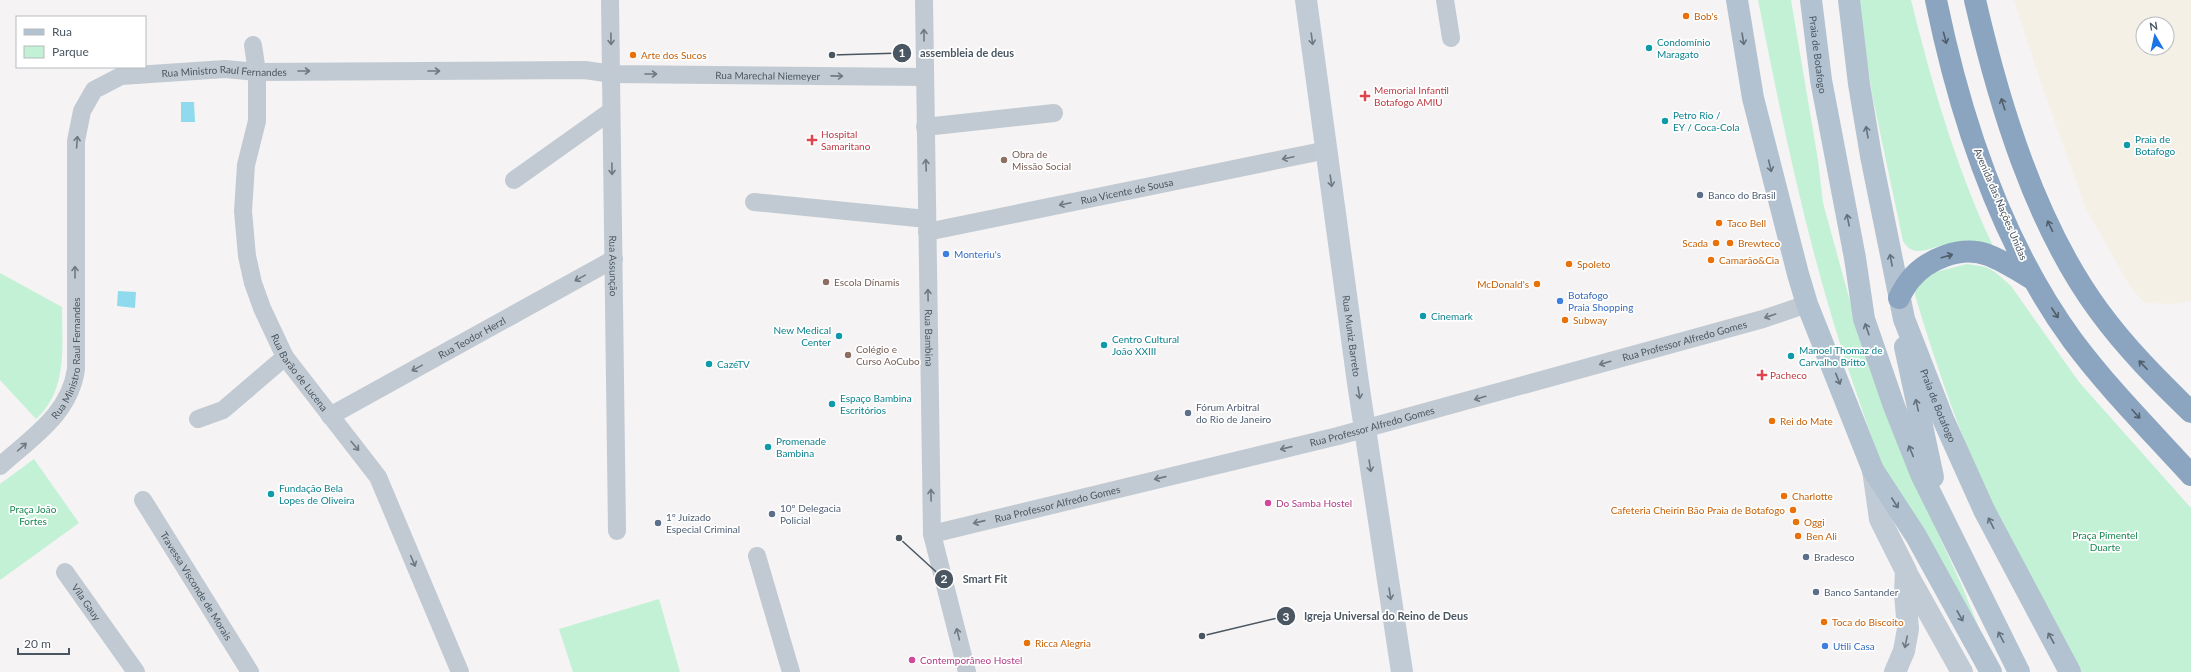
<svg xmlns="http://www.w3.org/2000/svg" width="2191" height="672" font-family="Lato,sans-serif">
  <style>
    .green { fill: #c3f1d5 }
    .sand { fill: #f5f0e5; fill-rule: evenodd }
    .water { fill: #90daee }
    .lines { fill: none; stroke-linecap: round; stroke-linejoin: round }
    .street { stroke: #c1cad2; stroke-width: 18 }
    .secondary { stroke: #c1cbd6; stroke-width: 22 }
    .primary { stroke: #b3c2d1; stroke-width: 22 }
    .highway { stroke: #8ba5c1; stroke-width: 22 }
    .oneway { stroke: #6e7983 }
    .oneway2 { stroke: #505e6b }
    .oneway3 { stroke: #6e7984 }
    .oneway4 { stroke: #64717d }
    .food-dot { fill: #e8710a; stroke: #fff; stroke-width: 1.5 }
    .culture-dot { fill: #0f9aa8; stroke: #fff; stroke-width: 1.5 }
    .health-dot { fill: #e0444e; stroke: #fff; stroke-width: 1.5 }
    .education-dot { fill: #8d6e63; stroke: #fff; stroke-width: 1.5 }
    .service-dot { fill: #5c6f8a; stroke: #fff; stroke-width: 1.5 }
    .shop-dot { fill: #3f7fe0; stroke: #fff; stroke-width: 1.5 }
    .hotel-dot { fill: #d1479c; stroke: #fff; stroke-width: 1.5 }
    .labels { text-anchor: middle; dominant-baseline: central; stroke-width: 3.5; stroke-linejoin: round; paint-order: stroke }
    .food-label { font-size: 10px; fill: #c56008; stroke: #fff; text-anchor: start }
    .culture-label { font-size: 10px; fill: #0d838f; stroke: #fff; text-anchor: start }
    .street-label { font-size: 10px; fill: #4a5661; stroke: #fff }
    .health-label { font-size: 10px; fill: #be3a42; stroke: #fff; text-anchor: start }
    .education-label { font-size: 10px; fill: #785e54; stroke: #fff; text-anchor: start }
    .service-label { font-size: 10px; fill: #4e5e75; stroke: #fff; text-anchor: start }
    .shop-label { font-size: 10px; fill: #366cbe; stroke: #fff; text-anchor: start }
    .hotel-label { font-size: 10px; fill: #b23c85; stroke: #fff; text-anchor: start }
    .park-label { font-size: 10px; fill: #17864f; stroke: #fff }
    .leader { fill: none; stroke: #4a5661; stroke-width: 1.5 }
    .callout-dot { fill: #4a5661; stroke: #fff; stroke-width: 1.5 }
    .mark-label { font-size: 12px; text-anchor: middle; font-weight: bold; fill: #fff }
    .callout-label { font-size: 11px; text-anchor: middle; font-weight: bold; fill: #4a5661; stroke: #fff; stroke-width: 3.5; stroke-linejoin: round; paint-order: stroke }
  </style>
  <rect width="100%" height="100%" fill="#f5f3f3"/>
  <path class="green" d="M1758 0H1791L1818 160 1823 203 1862 345 1916 485 1962 586 1983 638C1955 593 1924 548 1898 501 1880 467 1868 425 1855 389 1811 262 1784 132 1758 0Z
    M1857 0H1911C1932 84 1956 168 1993 246 1979 246 1964 243 1950 244 1932 245 1914 261 1903 241L1873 99Z
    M1967 264 1986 267 1995 272 2011 286 2079 382 2191 508V672H2079C2057 632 2033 593 2013 552 1973 470 1941 383 1915 295V289L1928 274Z
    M0 273 62 307C62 347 68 390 36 419L0 380Z
    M34 459 79 523 0 580V484Z
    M659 599 680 672H573L559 629Z"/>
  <path class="sand" d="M2014 0H2191V301L2172 304 2145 303 2131 288 2086 209 2040 80ZM2143 24H2167V48H2143Z"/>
  <path class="water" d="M181 102H194L195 122H181Z
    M118 291 136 292 135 308 117 306Z"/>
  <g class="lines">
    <g class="street">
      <path id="s1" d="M610 0 617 531"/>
      <path id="s2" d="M924 0 932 534 967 672"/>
      <path d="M1445 0 1451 38"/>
      <path id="s3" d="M253 45 257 72V121L246 165 243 211 247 256 253 283 262 308 285 357 378 477 460 672"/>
      <path d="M925 127 1054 113"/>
      <path d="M514 180 611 111"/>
      <path d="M754 202 927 219"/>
      <path id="s4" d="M927 232 1327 150"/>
      <path id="s5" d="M330 416 614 259"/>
      <path d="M198 419 223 410 285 357"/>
      <path id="s6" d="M0 466C31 438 70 414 76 369V141L82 111 94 90 121 76 225 69 257 72 585 70 612 74 924 77"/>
      <path id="s7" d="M143 500 250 672"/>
      <path id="s8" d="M932 534 1338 436 1763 319 1807 304"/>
      <path d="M757 556 791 672"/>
      <path id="s9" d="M65 572 136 672"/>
    </g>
    <g class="secondary">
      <path id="s10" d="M1306 0 1358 383 1402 672"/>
      <path d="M1873 470 1880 519 1906 571 1905 593 1908 629 1904 651 1895 672"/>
      <path d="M1906 572 1962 672"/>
    </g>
    <g class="primary">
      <path d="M1737 0 1753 98 1798 274 1807 304 1873 470 1916 536 1991 672"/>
      <path id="s11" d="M1811 0 1821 80 1855 258 1864 319 1894 406 1921 474 2019 672"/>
      <path id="s12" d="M1849 0 1859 84 1871 156 1904 319 1943 419 1984 510 2070 672"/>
      <path d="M1905 347 1933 477"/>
    </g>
    <path class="highway" d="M1936 0C1960 117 2002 244 2073 341 2108 388 2151 431 2191 475
      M1975 0C1999 104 2035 224 2099 311 2126 348 2158 380 2191 412
      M1899 298C1902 292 1906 285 1910 280 1927 259 1961 245 1988 255 2004 261 2019 271 2034 280"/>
  </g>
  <defs><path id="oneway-shaft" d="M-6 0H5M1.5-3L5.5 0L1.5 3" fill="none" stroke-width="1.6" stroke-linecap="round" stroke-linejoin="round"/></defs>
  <g class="oneway">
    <use href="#oneway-shaft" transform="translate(924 35) rotate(-91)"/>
    <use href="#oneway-shaft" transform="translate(611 39) rotate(89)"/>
    <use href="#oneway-shaft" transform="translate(304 71)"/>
    <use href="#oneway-shaft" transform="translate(434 71)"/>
    <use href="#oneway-shaft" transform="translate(651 74)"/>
    <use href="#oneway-shaft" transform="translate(837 76) rotate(1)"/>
    <use href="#oneway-shaft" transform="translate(77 142) rotate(-86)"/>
    <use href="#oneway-shaft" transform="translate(1288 158) rotate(168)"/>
    <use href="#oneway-shaft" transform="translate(926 165) rotate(-92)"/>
    <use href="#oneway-shaft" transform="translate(612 169) rotate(89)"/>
    <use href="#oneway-shaft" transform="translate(1065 204) rotate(168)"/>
    <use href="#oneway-shaft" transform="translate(75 272) rotate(-90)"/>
    <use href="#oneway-shaft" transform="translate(580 278) rotate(151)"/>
    <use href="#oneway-shaft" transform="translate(928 295) rotate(-91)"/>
    <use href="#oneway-shaft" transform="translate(1770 316) rotate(161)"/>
    <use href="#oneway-shaft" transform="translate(1605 363) rotate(164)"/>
    <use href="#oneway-shaft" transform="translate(417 368) rotate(151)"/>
    <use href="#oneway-shaft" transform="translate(1480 398) rotate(164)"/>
    <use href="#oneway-shaft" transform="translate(355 446) rotate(50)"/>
    <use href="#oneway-shaft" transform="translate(22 447) rotate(-42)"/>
    <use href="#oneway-shaft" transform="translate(1286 448) rotate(167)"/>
    <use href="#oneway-shaft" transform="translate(1160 478) rotate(167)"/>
    <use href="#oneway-shaft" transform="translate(931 495) rotate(-91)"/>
    <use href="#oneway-shaft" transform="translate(979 522) rotate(167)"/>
    <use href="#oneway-shaft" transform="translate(413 561) rotate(67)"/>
    <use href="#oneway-shaft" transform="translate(958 634) rotate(-104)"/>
  </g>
  <g class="oneway2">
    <use href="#oneway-shaft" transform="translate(1945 38) rotate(75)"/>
    <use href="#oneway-shaft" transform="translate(2003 104) rotate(-108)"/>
    <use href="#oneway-shaft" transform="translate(2050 226) rotate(-115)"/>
    <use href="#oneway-shaft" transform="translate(1947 256) rotate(-16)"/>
    <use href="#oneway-shaft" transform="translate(2055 313) rotate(57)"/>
    <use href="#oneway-shaft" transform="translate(2143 365) rotate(-134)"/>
    <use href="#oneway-shaft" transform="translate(2136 414) rotate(48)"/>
  </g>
  <g class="oneway3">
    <use href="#oneway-shaft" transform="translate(1312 39) rotate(82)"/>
    <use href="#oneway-shaft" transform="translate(1331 181) rotate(82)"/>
    <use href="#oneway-shaft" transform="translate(1359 393) rotate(81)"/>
    <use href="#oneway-shaft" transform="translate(1370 466) rotate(81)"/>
    <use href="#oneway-shaft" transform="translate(1390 594) rotate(81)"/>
    <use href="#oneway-shaft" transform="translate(1906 642) rotate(102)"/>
  </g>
  <g class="oneway4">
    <use href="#oneway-shaft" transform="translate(1743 39) rotate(81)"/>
    <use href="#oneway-shaft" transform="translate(1867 132) rotate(-100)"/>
    <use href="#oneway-shaft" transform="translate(1770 166) rotate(76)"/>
    <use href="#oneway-shaft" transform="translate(1848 220) rotate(-101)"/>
    <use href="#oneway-shaft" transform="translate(1891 260) rotate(-101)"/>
    <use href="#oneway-shaft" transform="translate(1867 329) rotate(-109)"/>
    <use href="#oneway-shaft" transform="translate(1838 379) rotate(68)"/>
    <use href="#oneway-shaft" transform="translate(1917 405) rotate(-103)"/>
    <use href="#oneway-shaft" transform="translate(1911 451) rotate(-112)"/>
    <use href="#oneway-shaft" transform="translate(1895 503) rotate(57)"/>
    <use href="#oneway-shaft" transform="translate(1991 523) rotate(-117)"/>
    <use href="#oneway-shaft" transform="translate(1960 616) rotate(61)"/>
    <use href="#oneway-shaft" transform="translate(2001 637) rotate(-117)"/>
    <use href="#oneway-shaft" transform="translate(2051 638) rotate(-119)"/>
  </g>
  <g class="food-dot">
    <circle cx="1686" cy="16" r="4"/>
    <circle cx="633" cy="55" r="4"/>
    <circle cx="1719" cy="223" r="4"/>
    <circle cx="1716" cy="243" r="4"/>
    <circle cx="1730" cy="243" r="4"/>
    <circle cx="1711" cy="260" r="4"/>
    <circle cx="1569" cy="264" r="4"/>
    <circle cx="1537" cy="284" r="4"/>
    <circle cx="1565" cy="320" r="4"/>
    <circle cx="1772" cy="421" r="4"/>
    <circle cx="1784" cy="496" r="4"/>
    <circle cx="1793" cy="510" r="4"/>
    <circle cx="1796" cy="522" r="4"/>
    <circle cx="1798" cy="536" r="4"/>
    <circle cx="1824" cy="622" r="4"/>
    <circle cx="1027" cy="643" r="4"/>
  </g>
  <g class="culture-dot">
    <circle cx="1649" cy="48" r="4"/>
    <circle cx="1665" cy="121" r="4"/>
    <circle cx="2127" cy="145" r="4"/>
    <circle cx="1423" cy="316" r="4"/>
    <circle cx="839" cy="336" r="4"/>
    <circle cx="1104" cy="345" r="4"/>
    <circle cx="1791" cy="356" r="4"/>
    <circle cx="709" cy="364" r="4"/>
    <circle cx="832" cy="404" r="4"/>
    <circle cx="768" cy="447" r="4"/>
    <circle cx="271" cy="494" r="4"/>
  </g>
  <g class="health-dot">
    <path d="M1363 90h4v4h4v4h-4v4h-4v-4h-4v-4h4z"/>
    <path d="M810 134h4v4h4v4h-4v4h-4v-4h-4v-4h4z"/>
    <path d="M1760 369h4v4h4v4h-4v4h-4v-4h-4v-4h4z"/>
  </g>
  <g class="education-dot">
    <circle cx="1004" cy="160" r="4"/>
    <circle cx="826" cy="282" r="4"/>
    <circle cx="848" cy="355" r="4"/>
  </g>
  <g class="service-dot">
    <circle cx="1700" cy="195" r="4"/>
    <circle cx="1188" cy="413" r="4"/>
    <circle cx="772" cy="514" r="4"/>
    <circle cx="658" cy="523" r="4"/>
    <circle cx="1806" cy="557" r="4"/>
    <circle cx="1816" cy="592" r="4"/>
  </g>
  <g class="shop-dot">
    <circle cx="946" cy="254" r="4"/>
    <circle cx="1560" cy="301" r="4"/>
    <circle cx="1825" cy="646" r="4"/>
  </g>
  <g class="hotel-dot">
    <circle cx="1268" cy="503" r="4"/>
    <circle cx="912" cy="660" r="4"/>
  </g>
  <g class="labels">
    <g class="food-label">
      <text x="1694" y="16">Bob's</text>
      <text x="641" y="55">Arte dos Sucos</text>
      <text x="1727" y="223">Taco Bell</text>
      <text x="1708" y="243" text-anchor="end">Scada</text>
      <text x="1738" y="243">Brewteco</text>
      <text x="1719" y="260">Camarão&amp;Cia</text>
      <text x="1577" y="264">Spoleto</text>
      <text x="1529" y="284" text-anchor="end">McDonald's</text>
      <text x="1573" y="320">Subway</text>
      <text x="1780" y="421">Rei do Mate</text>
      <text x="1792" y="496">Charlotte</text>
      <text x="1785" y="510" text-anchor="end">Cafeteria Cheirin Bão Praia de Botafogo</text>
      <text x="1804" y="522">Oggi</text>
      <text x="1806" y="536">Ben Ali</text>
      <text x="1832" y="622">Toca do Biscoito</text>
      <text x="1035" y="643">Ricca Alegria</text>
    </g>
    <g class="culture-label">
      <text x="1657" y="42">Condomínio<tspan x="1657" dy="12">Maragato</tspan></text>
      <text x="1673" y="115">Petro Rio /<tspan x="1673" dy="12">EY / Coca-Cola</tspan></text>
      <text x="2135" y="139">Praia de<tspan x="2135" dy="12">Botafogo</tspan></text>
      <text x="1431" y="316">Cinemark</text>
      <text x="831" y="330" text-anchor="end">New Medical<tspan x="831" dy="12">Center</tspan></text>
      <text x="1112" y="339">Centro Cultural<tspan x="1112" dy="12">João XXIII</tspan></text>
      <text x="1799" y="350">Manoel Thomaz de<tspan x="1799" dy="12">Carvalho Britto</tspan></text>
      <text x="717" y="364">CazéTV</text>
      <text x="840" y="398">Espaço Bambina<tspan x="840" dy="12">Escritórios</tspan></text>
      <text x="776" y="441">Promenade<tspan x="776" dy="12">Bambina</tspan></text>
      <text x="279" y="488">Fundação Bela<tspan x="279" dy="12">Lopes de Oliveira</tspan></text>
    </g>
    <g class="street-label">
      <text stroke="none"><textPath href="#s11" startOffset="55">Praia de Botafogo</textPath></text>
      <text stroke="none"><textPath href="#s6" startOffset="543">Rua Ministro Raul Fernandes</textPath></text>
      <text stroke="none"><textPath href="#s6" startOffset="1087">Rua Marechal Niemeyer</textPath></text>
      <text stroke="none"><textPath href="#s4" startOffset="204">Rua Vicente de Sousa</textPath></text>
      <text transform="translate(2001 204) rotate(67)">Avenida das Nações Unidas</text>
      <text stroke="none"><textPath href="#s1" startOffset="266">Rua Assunção</textPath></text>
      <text stroke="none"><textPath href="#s10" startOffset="339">Rua Muniz Barreto</textPath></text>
      <text stroke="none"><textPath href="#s5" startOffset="162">Rua Teodor Herzl</textPath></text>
      <text stroke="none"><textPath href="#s2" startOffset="338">Rua Bambina</textPath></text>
      <text stroke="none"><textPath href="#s8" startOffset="777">Rua Professor Alfredo Gomes</textPath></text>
      <text stroke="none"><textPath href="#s6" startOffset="135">Rua Ministro Raul Fernandes</textPath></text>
      <text stroke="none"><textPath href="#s3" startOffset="342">Rua Barão de Lucena</textPath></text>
      <text stroke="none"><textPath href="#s12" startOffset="417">Praia de Botafogo</textPath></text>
      <text stroke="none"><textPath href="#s8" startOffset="453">Rua Professor Alfredo Gomes</textPath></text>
      <text stroke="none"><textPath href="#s8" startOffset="129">Rua Professor Alfredo Gomes</textPath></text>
      <text stroke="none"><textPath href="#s7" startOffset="101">Travessa Visconde de Morais</textPath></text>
      <text stroke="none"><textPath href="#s9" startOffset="37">Vila Gauy</textPath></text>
    </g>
    <g class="health-label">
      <text x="1374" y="90">Memorial Infantil<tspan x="1374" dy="12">Botafogo AMIU</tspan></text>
      <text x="821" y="134">Hospital<tspan x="821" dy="12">Samaritano</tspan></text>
      <text x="1770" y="375">Pacheco</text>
    </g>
    <g class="education-label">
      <text x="1012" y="154">Obra de<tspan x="1012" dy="12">Missão Social</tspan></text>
      <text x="834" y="282">Escola Dínamis</text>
      <text x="856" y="349">Colégio e<tspan x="856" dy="12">Curso AoCubo</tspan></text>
    </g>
    <g class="service-label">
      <text x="1708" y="195">Banco do Brasil</text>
      <text x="1196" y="407">Fórum Arbitral<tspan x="1196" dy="12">do Rio de Janeiro</tspan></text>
      <text x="780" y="508">10º Delegacia<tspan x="780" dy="12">Policial</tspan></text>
      <text x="666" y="517">1º Juizado<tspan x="666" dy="12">Especial Criminal</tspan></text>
      <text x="1814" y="557">Bradesco</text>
      <text x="1824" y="592">Banco Santander</text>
    </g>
    <g class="shop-label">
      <text x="954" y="254">Monteriu's</text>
      <text x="1568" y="295">Botafogo<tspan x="1568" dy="12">Praia Shopping</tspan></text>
      <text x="1833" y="646">Utili Casa</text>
    </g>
    <g class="hotel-label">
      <text x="1276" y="503">Do Samba Hostel</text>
      <text x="920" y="660">Contemporâneo Hostel</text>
    </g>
    <g class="park-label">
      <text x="33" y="509">Praça João<tspan x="33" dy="12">Fortes</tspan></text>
      <text x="2105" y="535">Praça Pimentel<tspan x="2105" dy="12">Duarte</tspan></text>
    </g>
  </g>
  <path class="leader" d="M832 55L902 53M899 538L944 579M1202 636L1286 616"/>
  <g class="callout-dot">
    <circle cx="832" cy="55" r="4"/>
    <circle cx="899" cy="538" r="4"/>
    <circle cx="1202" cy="636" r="4"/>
    <circle cx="902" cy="53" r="10"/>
    <circle cx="944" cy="579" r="10"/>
    <circle cx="1286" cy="616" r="10"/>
  </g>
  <g class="mark-label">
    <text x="902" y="57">1</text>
    <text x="944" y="583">2</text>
    <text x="1286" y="621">3</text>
  </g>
  <g class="callout-label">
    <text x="967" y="57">assembleia de deus</text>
    <text x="985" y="583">Smart Fit</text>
    <text x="1386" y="620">Igreja Universal do Reino de Deus</text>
  </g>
  <rect x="16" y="16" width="130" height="52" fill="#ffffff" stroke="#b7bbc0"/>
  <rect x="24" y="29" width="20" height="6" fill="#b3c2d1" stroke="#b7bbc0"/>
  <text x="52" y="36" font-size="12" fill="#4a5661">Rua</text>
  <rect x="24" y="46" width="20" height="12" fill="#c3f1d5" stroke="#b7bbc0"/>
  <text x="52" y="56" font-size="12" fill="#4a5661">Parque</text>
  <g transform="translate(2155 36) rotate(351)"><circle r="19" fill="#ffffff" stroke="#b7bbc0"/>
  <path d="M0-3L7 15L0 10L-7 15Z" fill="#1a73e8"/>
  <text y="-6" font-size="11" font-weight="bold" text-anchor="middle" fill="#4a5661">N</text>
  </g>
  <path d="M18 648v6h51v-6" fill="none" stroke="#4a5661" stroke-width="2"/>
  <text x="24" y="648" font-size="12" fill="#4a5661" stroke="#ffffff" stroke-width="3" paint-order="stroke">20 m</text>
</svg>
